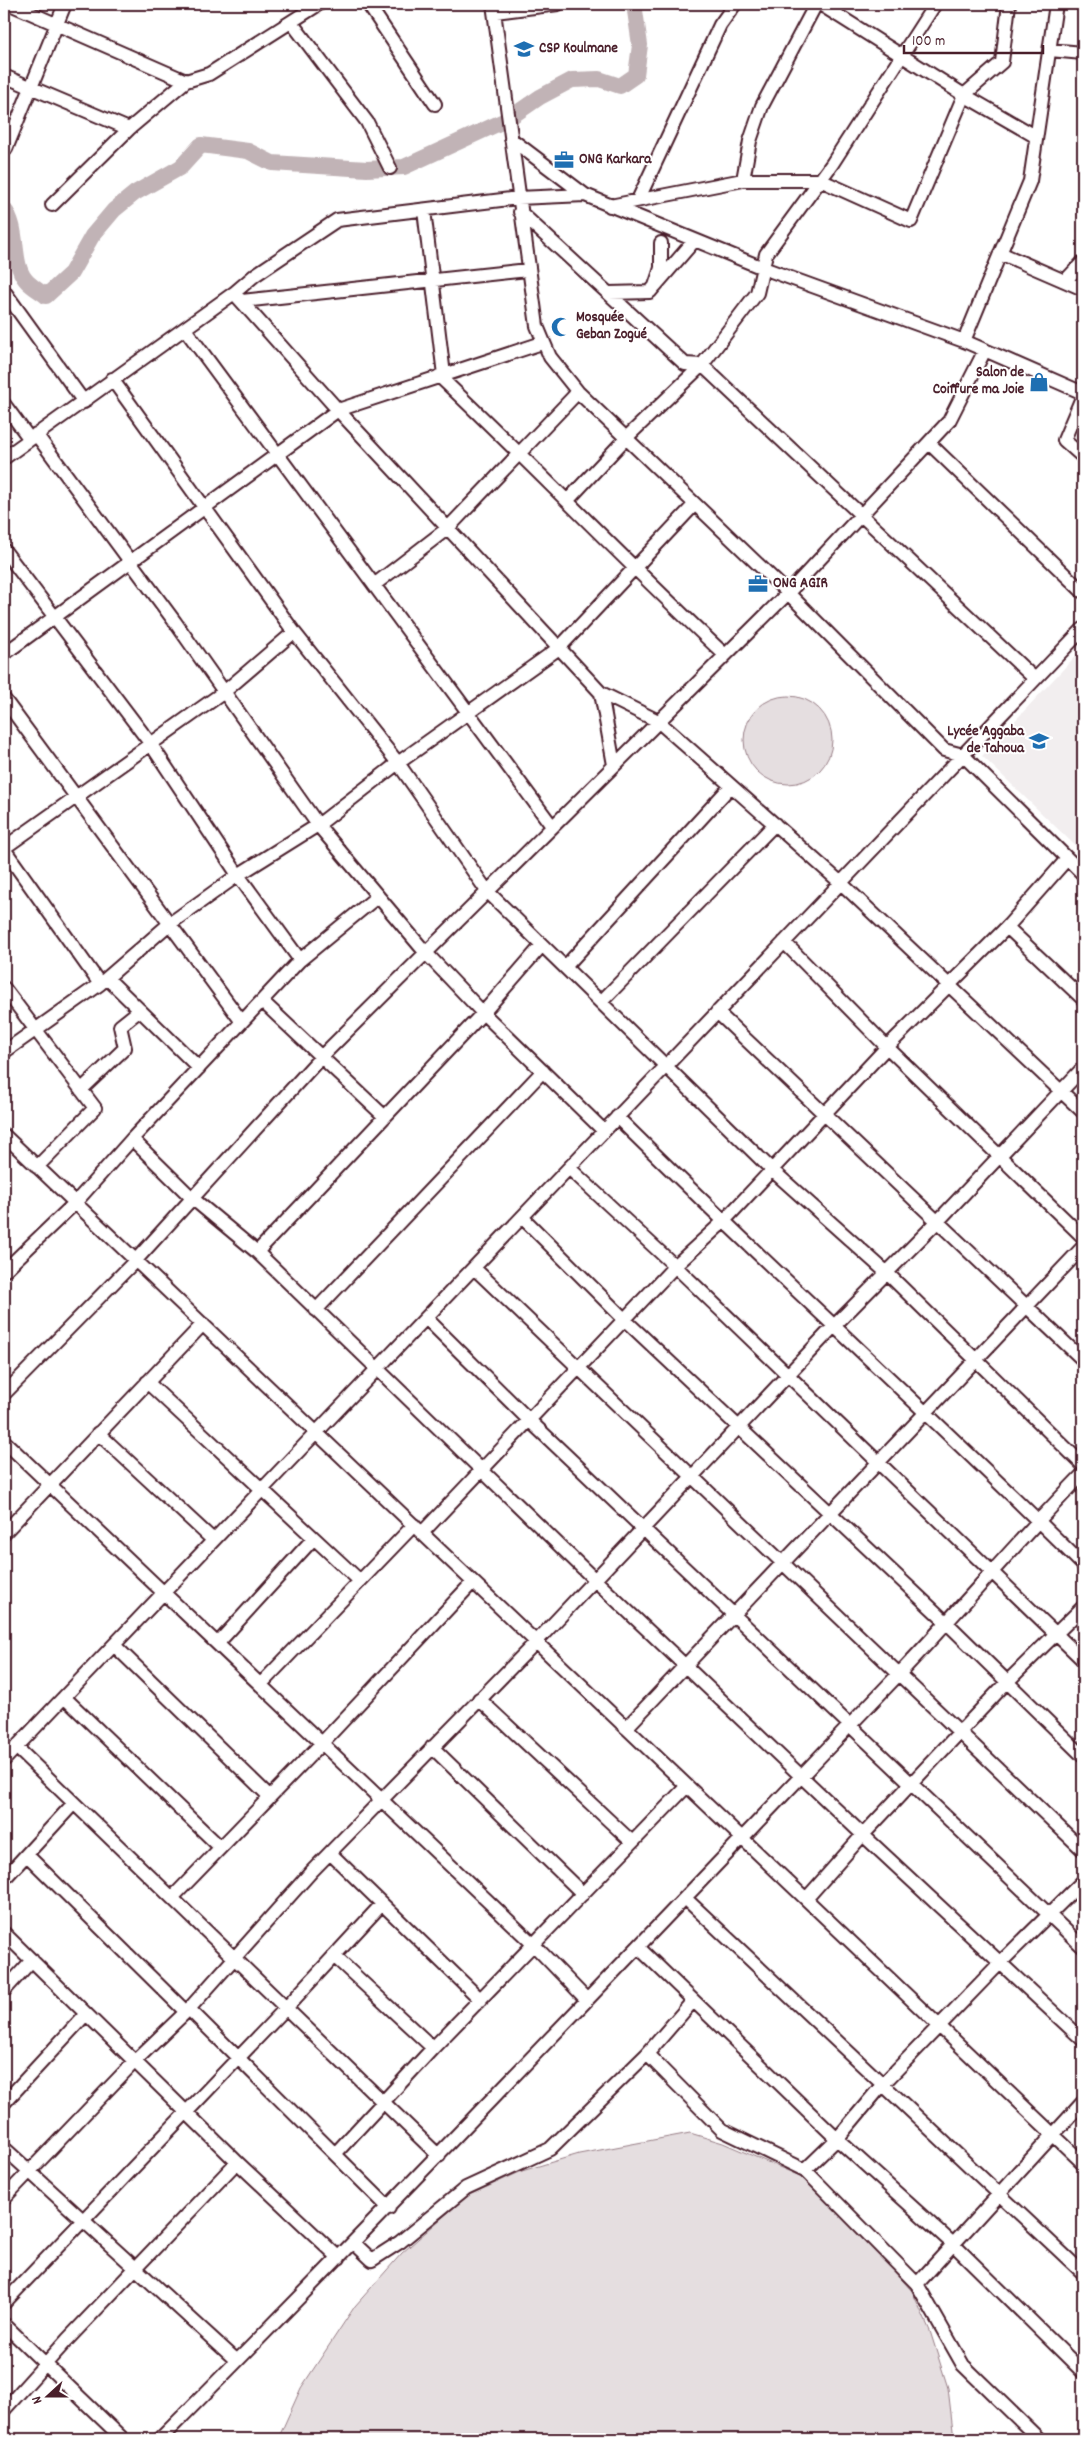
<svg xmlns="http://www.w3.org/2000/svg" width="1087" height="2443" font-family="Dekko,sans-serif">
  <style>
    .built { fill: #f2eeef }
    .green { fill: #e5dee0; stroke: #987e86 }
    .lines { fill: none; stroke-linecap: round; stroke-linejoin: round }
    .river { stroke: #c1b3b6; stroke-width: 16 }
    .minor-casing { stroke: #4a1f2b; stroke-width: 16 }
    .minor { stroke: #fff; stroke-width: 12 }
    .labels { text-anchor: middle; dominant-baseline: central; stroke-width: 4; stroke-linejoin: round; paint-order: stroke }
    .poi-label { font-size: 15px; font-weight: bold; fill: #4a1f2b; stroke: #fff; text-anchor: start }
  </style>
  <rect width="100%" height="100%" fill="#fff"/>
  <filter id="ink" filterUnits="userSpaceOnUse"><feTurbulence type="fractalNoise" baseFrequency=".02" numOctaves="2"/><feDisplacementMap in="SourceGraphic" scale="10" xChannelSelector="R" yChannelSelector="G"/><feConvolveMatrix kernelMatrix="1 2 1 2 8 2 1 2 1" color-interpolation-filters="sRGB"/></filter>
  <g filter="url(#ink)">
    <path class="built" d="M1083 648V853L982 756Z"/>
    <path class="green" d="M744 740a44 44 0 1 1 88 0a44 44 0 1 1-88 0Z
      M690 2133 723 2143 800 2176 857 2230 912 2291 930 2331 948 2388 954 2439H278L301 2388 355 2306 402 2253 467 2196 522 2171 579 2154Z"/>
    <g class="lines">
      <path class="river" d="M4 209C20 228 11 261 25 279 30 286 40 291 46 296L71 273 92 236 114 210 135 193 181 167 201 145 248 151 272 163 367 169 404 167 508 119 540 97 572 80 599 79 620 86 636 75 640 45 634 4"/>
      <defs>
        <path id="minor" d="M10 4 186 81 209 74 319 4
          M368 4 435 104
          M493 4 537 326 550 357 578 392 788 593 944 750 963 755 1083 874
          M820 4 964 95 1035 136
          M495 12 558 4
          M292 23 367 122 390 168
          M1050 50 1083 53
          M4 76 129 129
          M511 139 585 195
          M6 149 65 4
          M743 180 750 141 762 106 816 4
          M638 200 720 25 735 4
          M52 205 129 129 186 81
          M610 206 743 180H820L911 221 964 95 1002 62 1009 4
          M424 210 444 375
          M520 212 685 364 702 365 1035 679
          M661 243V268L655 286 694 241
          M1000 253 1083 289
          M1065 281 1083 262
          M4 291 84 402
          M234 293 255 275 337 220 518 198 585 195 763 268 964 341 1083 393
          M609 293 650 292 655 286
          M242 301 528 270
          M185 329 552 826
          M964 341 1030 181 1056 4
          M439 376C536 468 628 564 725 655
          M112 379 294 632 398 763 487 891 772 1170 886 1272 1083 1465
          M1083 395 1064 440 1083 457
          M4 404 29 438
          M36 434 175 622 318 825 425 952 483 1013 604 1131
          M929 443 1083 592
          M4 458 234 293 338 410 601 693 658 721 841 883 1083 1112
          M568 500 626 438 702 365 757 293 766 254 832 164 935 4
          M4 550 150 743 238 875 300 960
          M374 585 448 528 578 392
          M4 654 338 410 542 343
          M601 693 614 765
          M4 699 242 1022
          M4 848 224 692 294 632
          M4 849 100 984
          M1007 927 1083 999
          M784 942 887 1047 1083 1237
          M565 967 731 786
          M107 978 199 1068
          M4 988 95 1108 37 1167
          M262 1001 385 1117
          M601 1002 775 824
          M717 1012 1083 1360
          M4 1052 100 984 168 925 238 875 318 825 398 763 559 648 695 504
          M81 1090 125 1048 120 1026 140 1010
          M617 1117C770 1269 930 1413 1083 1565
          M4 1135 1083 2163
          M132 1139 192 1198 257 1252 595 1580 863 1835 1083 2040
          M569 1168 675 1266 1083 1660
          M522 1217 625 1320 947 1623 1083 1756
          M257 1252 483 1013 542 945
          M474 1268 1083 1850
          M4 1271 75 1203 132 1139 300 960 378 896
          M316 1310 543 1071
          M426 1318 530 1421 1083 1947
          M147 1382 360 1581
          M4 1394 136 1260 321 1057 788 593 949 421 985 350
          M98 1433 213 1540
          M4 1441 534 1945 587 2000
          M4 1533 203 1324
          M422 1533 675 1266 723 1222 887 1047 1007 927 1067 859
          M218 1643 313 1539
          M114 1645 269 1796
          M261 1684 414 1525
          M64 1697 220 1847
          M479 1699 632 1842
          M626 1728 1083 1247
          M16 1747 439 2156
          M432 1747 583 1894
          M4 1760 1083 629
          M330 1853 481 2000
          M27 1855 186 2012
          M4 1879 74 1803
          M172 1898 321 1744 473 1582
          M685 1898 1083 2273
          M806 1899 860 1838 1006 1683 1083 1607
          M4 1933 237 2162 339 2258
          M638 1947 837 2139 953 2244 1083 2372
          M334 1956 433 2048
          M4 1991 32 1960
          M189 2009 389 2208
          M647 2054 722 2130 805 2170 917 2284 963 2365 1039 2439
          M4 2103 86 2014
          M4 2148 237 2361
          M335 2154 433 2048 687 1786
          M805 2170 837 2139 883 2084 1000 1963 1083 1881
          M4 2198 136 2060 189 2009 312 1871 536 1642 835 1325 938 1221 1083 1068
          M354 2243 372 2260 400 2242 466 2188 550 2149 647 2054 692 2002
          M917 2284 1083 2102
          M4 2303 286 2008 382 1904
          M4 2324 123 2439
          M4 2410 67 2340 237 2162
          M160 2439C409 2188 652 1932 897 1676 960 1610 1019 1539 1083 1474"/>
      </defs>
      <use href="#minor" class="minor-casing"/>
      <use href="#minor" class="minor"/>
    </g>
  </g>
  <defs>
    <symbol id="school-bare" viewBox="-9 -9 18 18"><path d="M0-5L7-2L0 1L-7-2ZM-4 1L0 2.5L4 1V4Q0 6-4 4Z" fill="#1f6fb2" stroke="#fff" stroke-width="2.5" paint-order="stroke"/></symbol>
    <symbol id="office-bare" viewBox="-9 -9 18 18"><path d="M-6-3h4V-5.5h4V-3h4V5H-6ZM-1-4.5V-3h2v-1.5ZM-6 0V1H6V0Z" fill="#1f6fb2" stroke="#fff" stroke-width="2.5" paint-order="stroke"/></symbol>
    <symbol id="mosque-bare" viewBox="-9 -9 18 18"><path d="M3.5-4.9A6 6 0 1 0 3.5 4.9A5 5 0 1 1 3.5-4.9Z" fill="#1f6fb2" stroke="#fff" stroke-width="2.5" paint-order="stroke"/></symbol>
    <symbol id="shop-bare" viewBox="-9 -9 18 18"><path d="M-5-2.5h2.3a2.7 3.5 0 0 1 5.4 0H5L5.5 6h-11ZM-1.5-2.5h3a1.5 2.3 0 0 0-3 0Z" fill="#1f6fb2" stroke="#fff" stroke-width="2.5" paint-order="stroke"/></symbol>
  </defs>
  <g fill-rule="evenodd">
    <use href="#school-bare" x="510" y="35" width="28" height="28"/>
    <use href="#office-bare" x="550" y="146" width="28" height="28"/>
    <use href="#mosque-bare" x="547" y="313" width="28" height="28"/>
    <use href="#shop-bare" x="1025" y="368" width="28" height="28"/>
    <use href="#office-bare" x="744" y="570" width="28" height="28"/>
    <use href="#school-bare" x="1025" y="727" width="28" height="28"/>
  </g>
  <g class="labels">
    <g class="poi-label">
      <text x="539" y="49">CSP Koulmane</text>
      <text x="579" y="160">ONG Karkara</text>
      <text x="576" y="318">Mosquée<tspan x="576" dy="17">Geban Zogué</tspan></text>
      <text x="1024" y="373" text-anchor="end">Salon de<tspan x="1024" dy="17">Coiffure ma Joie</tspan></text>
      <text x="773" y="584">ONG AGIR</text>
      <text x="1024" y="732" text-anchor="end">Lycée Aggaba<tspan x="1024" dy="17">de Tahoua</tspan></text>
    </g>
  </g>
  <rect width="1087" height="2443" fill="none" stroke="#fff" stroke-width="20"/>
  <rect x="10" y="10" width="1067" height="2423" fill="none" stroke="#4a1f2b" stroke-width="2" filter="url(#ink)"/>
  <g transform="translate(48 2396) rotate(249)" stroke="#ffffff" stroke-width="4" paint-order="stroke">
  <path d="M0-4L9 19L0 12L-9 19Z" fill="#4a1f2b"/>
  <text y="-8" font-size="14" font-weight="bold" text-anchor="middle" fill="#4a1f2b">N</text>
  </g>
  <path d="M904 45v8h139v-8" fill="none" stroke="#4a1f2b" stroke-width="2.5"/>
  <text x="912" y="45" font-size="15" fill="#4a1f2b" stroke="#ffffff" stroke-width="4" paint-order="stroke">100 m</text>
</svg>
